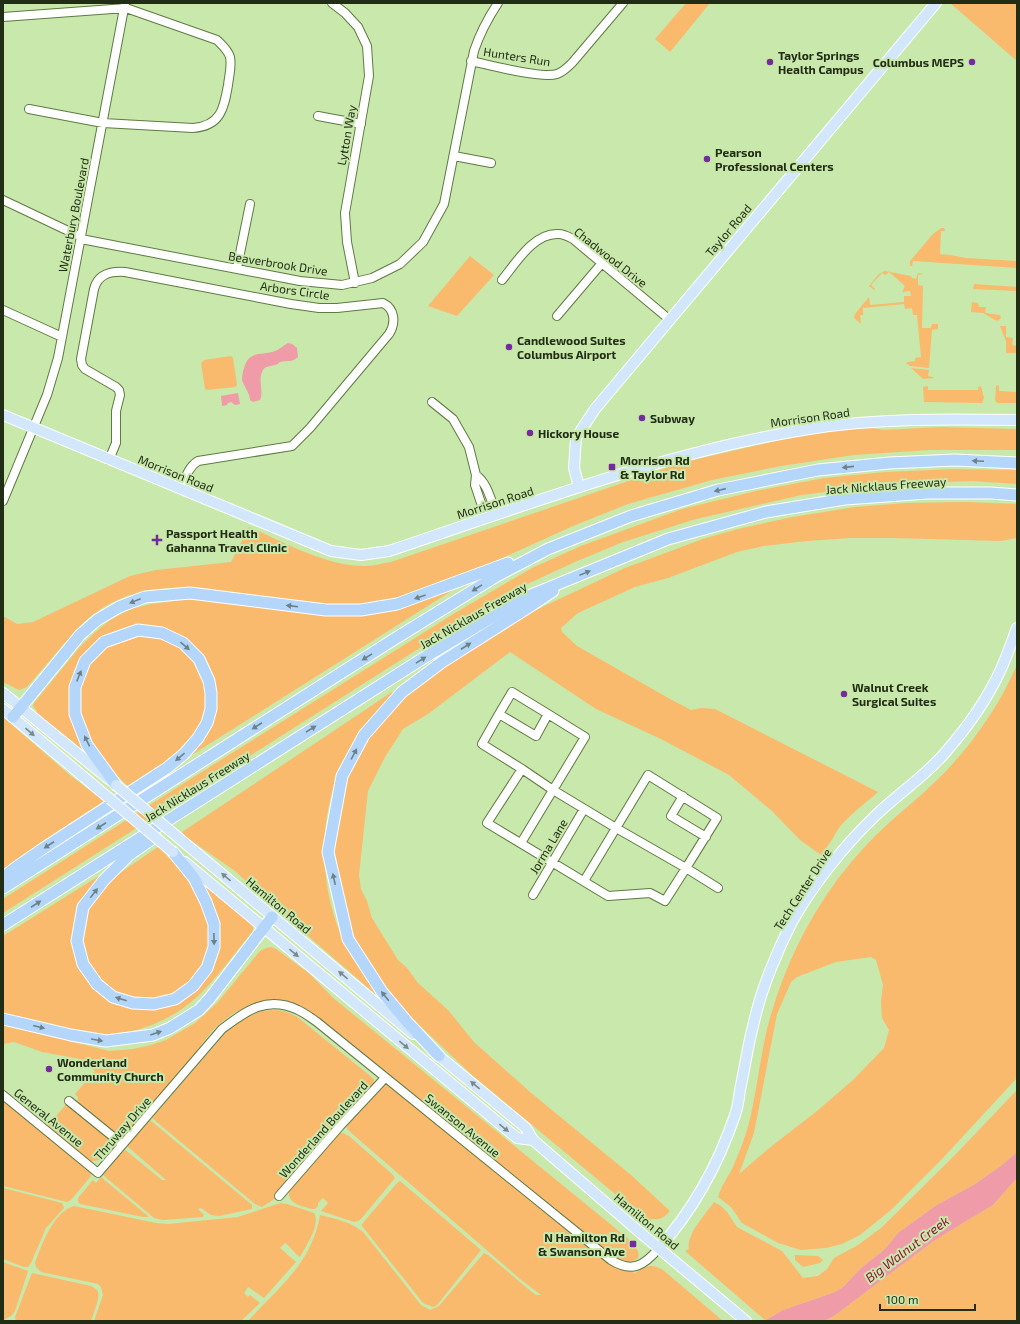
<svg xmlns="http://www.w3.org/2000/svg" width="1020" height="1324" font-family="'Exo 2',sans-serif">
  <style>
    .green { fill: #f9ba6e; fill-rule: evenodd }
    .water { fill: #ef9ca8 }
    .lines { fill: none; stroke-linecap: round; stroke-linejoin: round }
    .minor-casing { stroke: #5f7a42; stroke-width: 10 }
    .major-casing { stroke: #fff; stroke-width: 12 }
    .highway-casing { stroke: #fff; stroke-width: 13 }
    .minor { stroke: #fff; stroke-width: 8 }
    .major { stroke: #d2e6fc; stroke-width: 10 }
    .highway { stroke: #b4d6fa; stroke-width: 11 }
    .major-bridge-casing { stroke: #fff; stroke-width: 12; stroke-linecap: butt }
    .major-bridge { stroke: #d2e6fc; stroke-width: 10 }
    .oneway { fill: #6b8288 }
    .oneway2 { fill: #7a8a89 }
    .poi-dot { fill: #732b9e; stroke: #c9e8ab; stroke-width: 1.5 }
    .labels { text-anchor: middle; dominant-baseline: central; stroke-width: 4; stroke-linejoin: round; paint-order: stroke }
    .poi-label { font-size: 12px; font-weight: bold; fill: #222d16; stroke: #c9e8ab; text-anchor: start }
    .street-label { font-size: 12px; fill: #222d16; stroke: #c9e8ab }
    .water-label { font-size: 13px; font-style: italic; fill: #91143c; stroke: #c9e8ab }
  </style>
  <rect width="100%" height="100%" fill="#c9e8ab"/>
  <path class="green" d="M686 3H710L670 52 655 39Z
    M950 3H1017V61Z
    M941 228H944L945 231H941L940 254 950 255 966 258 1017 261V268L913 261 912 266H910V261L933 234Z
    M470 256 494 275 457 316 428 306Z
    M885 271 911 276 912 278 916 279 918 273 924 274 918 275V285L923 286 922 328H931L932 324H938V329L932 330 929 368 910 366 906 363 908 362 915 361V358L921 357 917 315H913L912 308 905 309 904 304 863 308V315H860L861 324 854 318 855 314 869 297 870 305 904 302V296H911L910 291 902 292 905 286 889 272 885 275 882 273 871 285 875 289 874 290 869 286 879 274Z
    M974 284 1017 287V291L973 289Z
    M972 302 978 303 979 307H986L985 313 1000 315 1001 318 998 321 995 320 983 313 971 312Z
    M1000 326H1006V337L1013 338 1012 345 1016 346V353H1006V341Z
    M231 356 233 358 237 385 235 387 207 390 205 389 201 363 204 360Z
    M911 368 929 370 928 376 933 377 934 378 923 379Z
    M928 386V390H978V387L981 386 984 398 982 403 924 402 923 387Z
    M996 387 997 385 999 386V391L1017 392V403H997L995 400Z
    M941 427 1015 429 1017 430V450H929L854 455 781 466 712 480 628 504 573 526 498 560 438 585 393 600 361 606 332 605 193 588C150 586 113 594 81 625 74 631 69 639 63 645 51 659 39 673 27 687L19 690 3 682V616L17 624 33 622 130 576 156 570 231 562 249 527C284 542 328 567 366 566 374 566 383 563 391 562L684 462 793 437 847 429 872 428 884 430Z
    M953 469 1017 470V484L972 481 888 484 802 495 696 519 623 542 575 562 523 586 459 623 3 913V899L181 785 455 613 532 568 581 546 682 509 760 490 824 478 885 472Z
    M965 502 1017 504V538L1001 541 894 538H850L807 541 764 546 737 552 668 578 635 587 578 613 561 628 562 632 577 646 670 699 691 710 701 708 715 709 878 792C868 801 843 820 837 831 832 840 827 847 821 855L800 840 772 811 729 775 661 739 596 709 510 652 428 714 403 729 385 757 368 791 359 875 361 889 367 901 372 918 398 960 407 968 418 983 448 1010 474 1042 530 1092 631 1175 670 1211C664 1218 660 1220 651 1219L650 1223 473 1076 394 1001 352 939 334 864 333 843 343 790 349 773 360 749 385 713 420 683 503 629 536 610 625 568 703 539 734 530 787 518 855 507 905 503Z
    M450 588 453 590 187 758 213 703 189 644 130 627 117 631 106 636 82 657 74 671 69 687 70 702 86 749 84 751 35 713 37 711 33 706 34 703 79 648 93 634 110 620 131 609 151 604 198 598 346 614Z
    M151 634 181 646 191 656 200 669 205 686 207 701 205 716 198 732 177 755 129 787 114 773 88 739 77 701 82 673 96 653 121 637Z
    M1017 665V1078L942 1159 891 1210 860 1235 842 1244 826 1248 801 1250 778 1243 742 1223 731 1207 718 1197C721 1187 727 1178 732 1169 739 1153 746 1136 750 1119 757 1089 760 1059 767 1029 781 975 804 925 837 880 853 859 871 839 890 822 905 808 922 795 937 780 971 747 998 708 1017 665ZM871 957 876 960 883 985 881 1001 882 1018 889 1030 884 1048 853 1080 817 1111 768 1149 739 1174 754 1133 777 1014 791 982 797 977 836 962Z
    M392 692 393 694C376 711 360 730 349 752 318 807 317 877 341 935 350 955 363 974 376 992L375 994 285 916 272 908 250 885 235 871 186 837 182 832Z
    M3 717 71 776 105 802 3 870Z
    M158 847 178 867 190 884 202 903 208 919 210 935 209 949 200 970 188 983 171 995 143 1000 112 992 88 968 80 944 87 905 111 879Z
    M102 874 104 876 93 885 80 904 75 915 73 936 105 996 167 1004 214 958 204 888 206 887 250 922C254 926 254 927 252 932 235 953 216 979 197 997 171 1021 131 1037 96 1034 67 1031 32 1021 3 1015V936Z
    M271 947 276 949 310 974 332 997 631 1241C635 1245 640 1251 638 1258 631 1264 623 1263 615 1259L305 1010C273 992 241 1004 216 1027 205 1038 196 1053 186 1065 166 1088 146 1111 126 1134L123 1136H117L77 1103 78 1097 75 1094 95 1071 80 1059 42 1052 14 1042 3 1044V1024L109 1051 133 1049 151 1045 166 1040 195 1023 218 1002 260 951 266 948Z
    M275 1010 284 1011 296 1016 374 1079V1085L276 1198 262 1207 255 1204 152 1118 226 1032 243 1018 262 1011Z
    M388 1085 603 1260 615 1267 635 1273C646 1266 652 1263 663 1270L723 1321H248C279 1287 312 1263 320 1215 336 1219 352 1222 364 1233L421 1305 430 1310 439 1306 484 1253 488 1255 533 1293 536 1295H541L520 1279 349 1131 347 1128V1124L383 1086Z
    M1017 1090V1152L1002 1165 975 1184 935 1206 898 1233 885 1249 861 1268 843 1287 835 1292 783 1310 765 1320 685 1251 689 1249C686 1234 706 1214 714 1202L721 1206 727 1212 737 1227 782 1251 803 1278 818 1276 827 1269 834 1258 858 1245 881 1228 954 1156Z
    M3 1099 92 1172 91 1176 71 1200 67 1202 3 1186Z
    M67 1103 116 1143V1146C110 1154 103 1161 92 1161 81 1160 57 1134 48 1126Z
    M150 1120 252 1205V1209L219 1216 211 1215 201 1208 198 1209 204 1215 203 1217 163 1220 154 1218 103 1175 124 1149 162 1180H166L127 1146Z
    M339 1133H343L349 1136 392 1174 395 1178 361 1219 358 1221 354 1222 321 1211 328 1203 323 1198 318 1203V1206L315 1209H312C301 1206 287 1204 289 1190Z
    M101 1177 149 1217H143L80 1204 78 1202V1198L93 1180 96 1183Z
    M1017 1178V1321H824L834 1316 935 1240 993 1205Z
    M400 1181 481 1250 437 1305 433 1307 423 1303 362 1226V1224L398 1182Z
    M3 1188 62 1203 64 1208 46 1228 31 1263 28 1267H24L3 1259Z
    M280 1203 287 1204 314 1213C321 1224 306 1246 300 1257 294 1253 291 1247 285 1243L280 1248 296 1262 264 1298 248 1287 244 1293 248 1297 250 1295 260 1303 241 1321H94L103 1295 101 1287 98 1284 41 1272 36 1267 35 1263C41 1246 54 1211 74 1206L156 1223 168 1224 238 1217Z
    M795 1255 818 1256 823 1260 820 1263 803 1267 795 1260Z
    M3 1262 28 1271 15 1311 11 1316 3 1320Z
    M32 1273 91 1286C94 1288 97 1289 98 1292 100 1299 93 1314 91 1321H16L15 1317Z"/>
  <path class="water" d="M288 343 292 344 297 348 298 357C292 363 287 360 280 362 278 363 277 365 275 365 269 367 265 365 262 372 258 381 264 392 260 400L253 402 250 400C250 393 244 387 242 380 242 376 243 371 244 368 249 350 261 356 275 351 279 350 284 345 288 343Z
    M238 393 240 404 235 405 231 402 228 403 227 405 222 406 221 396Z
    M1017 1152V1178L993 1205 935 1240 834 1316 824 1321H764L783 1310 835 1292 843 1287 861 1268 885 1249 898 1233 935 1206 975 1184 1002 1165Z"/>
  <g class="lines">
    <defs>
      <path id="minor" d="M332 3 345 13 358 27 367 46 369 76 345 213 347 242 355 283
        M3 17 126 8 217 40C222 45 228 50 230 57 232 66 229 76 228 85 224 108 221 126 193 128L103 123 29 109
        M471 61C490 65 541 79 557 74 563 72 568 67 572 63L623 3
        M318 116 361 124
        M454 156 491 163
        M3 200 81 237
        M81 239 300 281 342 285 372 278 400 264 423 242 444 204 474 51C480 33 488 18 498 3
        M237 268 250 204
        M502 280C516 263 534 232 559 234 564 234 569 237 573 239L670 320
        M3 310 62 337
        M557 316 602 263
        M432 402 453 419 469 447 476 475 475 485 482 506 488 509
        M109 460 116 443V411L120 395 119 390 116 387 85 369 82 365 81 359 94 289C98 274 110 271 125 272L291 304 319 308H337L383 303C395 309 396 323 389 334L310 428 292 446 198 461C188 467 185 479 181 489
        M476 475C485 482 488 491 492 502L488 509 489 514
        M3 501 47 395 58 358 125 3
        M499 714 482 744 522 769
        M648 775 717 818 686 868 616 828Z
        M683 796 671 816 706 837
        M521 843 585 737 548 714 536 736 499 714 512 692 548 714
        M584 881 616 828 553 790 522 769 487 823 608 896 650 893 665 901 686 868 718 888
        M533 895 584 809
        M3 1095 98 1173 222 1029C246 1011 267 995 298 1010 305 1013 311 1018 317 1022L611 1260C632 1273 644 1266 659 1248
        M69 1101 122 1144
        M279 1196 340 1126 385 1078"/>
      <path id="major" d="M3 415 331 551 361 555 389 551C527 505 665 452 809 429 878 418 948 419 1017 420
        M579 487 574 468 576 438 595 409 936 3
        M3 693 110 780
        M3 709 110 799
        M180 839 413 1034
        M185 862 517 1138 533 1140
        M433 1051 526 1128 533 1140 643 1235 746 1321
        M659 1248C694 1209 718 1165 735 1115 738 1107 739 1098 740 1090 745 1067 748 1044 754 1022 761 990 777 951 792 922 812 886 843 847 873 818 895 796 923 778 944 754 966 729 987 700 1001 669 1007 656 1012 641 1017 628"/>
      <path id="highway" d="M13 717 80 635 97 620 119 607 145 597 190 593 326 610H361L397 604 508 563
        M155 837 129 855 104 880 83 907 77 941 83 964 97 984 113 997 133 1003 154 1004 175 999 193 986 207 968 214 947V924L206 902 194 878 173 852
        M3 878 15 868 44 848 167 768 184 754 198 738 207 723 211 709V693L209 681 199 659 183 643 162 633 138 630 104 642 85 661 75 687V714L87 745 116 785
        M3 888 396 638 495 577 548 549 631 516 718 490 818 470 889 463 955 460 1017 463
        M3 925 422 659 494 616 531 595 668 539 766 512 845 499 928 493H991L1017 495
        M3 1019 71 1035 106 1041 153 1035 170 1028 199 1010 210 998 272 917
        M439 1056 408 1023 382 992 348 939 328 852 342 776 364 735 402 692 442 662 532 605 553 591"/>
    </defs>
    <use href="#minor" class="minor-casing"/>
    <use href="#major" class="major-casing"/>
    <use href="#highway" class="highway-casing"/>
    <use href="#minor" class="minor"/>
    <use href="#major" class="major"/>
    <use href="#highway" class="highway"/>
    <defs>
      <path id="major-bridge" d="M116 785 180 839
        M110 799 173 852"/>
    </defs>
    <use href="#major-bridge" class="major-bridge-casing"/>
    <use href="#major-bridge" class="major-bridge"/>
  </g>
  <defs><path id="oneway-solid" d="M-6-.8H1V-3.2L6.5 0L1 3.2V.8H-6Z"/></defs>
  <g class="oneway">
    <use href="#oneway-solid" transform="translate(978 461) rotate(-177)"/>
    <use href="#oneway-solid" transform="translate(848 467) rotate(174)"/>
    <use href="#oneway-solid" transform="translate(720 490) rotate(167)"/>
    <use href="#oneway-solid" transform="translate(585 573) rotate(-22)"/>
    <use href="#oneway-solid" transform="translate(477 588) rotate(148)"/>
    <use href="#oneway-solid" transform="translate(420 597) rotate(161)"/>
    <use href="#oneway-solid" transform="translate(135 601) rotate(158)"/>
    <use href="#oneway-solid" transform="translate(292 606) rotate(-173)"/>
    <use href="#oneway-solid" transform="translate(185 646) rotate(41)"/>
    <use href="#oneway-solid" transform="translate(466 646) rotate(-33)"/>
    <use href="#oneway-solid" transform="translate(367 657) rotate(148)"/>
    <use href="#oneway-solid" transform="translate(421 660) rotate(-32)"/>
    <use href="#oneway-solid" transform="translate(79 676) rotate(-68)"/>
    <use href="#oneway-solid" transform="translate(257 726) rotate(147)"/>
    <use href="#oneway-solid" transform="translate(311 729) rotate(-32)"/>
    <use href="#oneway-solid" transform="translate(87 741) rotate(-116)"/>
    <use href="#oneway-solid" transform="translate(354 754) rotate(-62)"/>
    <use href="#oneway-solid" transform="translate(180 757) rotate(140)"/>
    <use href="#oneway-solid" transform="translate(101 826) rotate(147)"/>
    <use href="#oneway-solid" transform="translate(49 845) rotate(147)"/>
    <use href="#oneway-solid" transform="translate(334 879) rotate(-102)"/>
    <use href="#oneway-solid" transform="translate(94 893) rotate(-52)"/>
    <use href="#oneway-solid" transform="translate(36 904) rotate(-33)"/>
    <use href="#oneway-solid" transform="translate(214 939) rotate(89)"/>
    <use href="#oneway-solid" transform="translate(385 996) rotate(-129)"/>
    <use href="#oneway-solid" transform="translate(121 999) rotate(-162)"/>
    <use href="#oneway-solid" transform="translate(39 1027) rotate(14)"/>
    <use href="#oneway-solid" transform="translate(156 1033) rotate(-19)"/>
    <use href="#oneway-solid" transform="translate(97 1040) rotate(10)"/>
  </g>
  <g class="oneway2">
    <use href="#oneway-solid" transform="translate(30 732) rotate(41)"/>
    <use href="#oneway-solid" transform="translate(226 877) rotate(-140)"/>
    <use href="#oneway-solid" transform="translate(294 953) rotate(40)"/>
    <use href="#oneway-solid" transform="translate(343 975) rotate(-140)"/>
    <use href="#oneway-solid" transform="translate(404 1045) rotate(40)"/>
    <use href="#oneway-solid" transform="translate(475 1085) rotate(-140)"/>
    <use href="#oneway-solid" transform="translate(504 1128) rotate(39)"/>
  </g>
  <g class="poi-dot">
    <circle cx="770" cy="62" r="4"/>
    <circle cx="972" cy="62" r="4"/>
    <circle cx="707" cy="159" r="4"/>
    <circle cx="509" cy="347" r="4"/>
    <circle cx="642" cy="418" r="4"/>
    <circle cx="530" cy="433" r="4"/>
    <rect x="608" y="463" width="8" height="8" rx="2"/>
    <path d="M155 534h4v4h4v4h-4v4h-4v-4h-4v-4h4z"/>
    <circle cx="844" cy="694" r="4"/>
    <circle cx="49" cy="1069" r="4"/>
    <rect x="629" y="1240" width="8" height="8" rx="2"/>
  </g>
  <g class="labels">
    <g class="poi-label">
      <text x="778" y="55">Taylor Springs<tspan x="778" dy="14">Health Campus</tspan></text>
      <text x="964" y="62" text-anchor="end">Columbus MEPS</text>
      <text x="715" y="152">Pearson<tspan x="715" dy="14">Professional Centers</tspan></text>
      <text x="517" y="340">Candlewood Suites<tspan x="517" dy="14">Columbus Airport</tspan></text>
      <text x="650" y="418">Subway</text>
      <text x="538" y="433">Hickory House</text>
      <text x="620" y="460">Morrison Rd<tspan x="620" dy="14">&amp; Taylor Rd</tspan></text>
      <text x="166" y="533">Passport Health<tspan x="166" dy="14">Gahanna Travel Clinic</tspan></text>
      <text x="852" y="687">Walnut Creek<tspan x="852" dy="14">Surgical Suites</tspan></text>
      <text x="57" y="1062">Wonderland<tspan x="57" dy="14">Community Church</tspan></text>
      <text x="625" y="1237" text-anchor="end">N Hamilton Rd<tspan x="625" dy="14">&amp; Swanson Ave</tspan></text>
    </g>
    <g class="street-label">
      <text transform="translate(517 56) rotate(9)">Hunters Run</text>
      <text transform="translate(346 135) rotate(-80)">Lytton Way</text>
      <text transform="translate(73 215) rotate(-79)">Waterbury Boulevard</text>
      <text transform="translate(728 230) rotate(-50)">Taylor Road</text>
      <text transform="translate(611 257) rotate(38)">Chadwood Drive</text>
      <text transform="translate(278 263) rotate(9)">Beaverbrook Drive</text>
      <text transform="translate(295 290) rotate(8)">Arbors Circle</text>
      <text transform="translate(810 417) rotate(-8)">Morrison Road</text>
      <text transform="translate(176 473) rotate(22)">Morrison Road</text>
      <text transform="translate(886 485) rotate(-4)">Jack Nicklaus Freeway</text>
      <text transform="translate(495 502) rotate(-18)">Morrison Road</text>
      <text transform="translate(473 615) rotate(-30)">Jack Nicklaus Freeway</text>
      <text transform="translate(197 786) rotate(-32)">Jack Nicklaus Freeway</text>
      <text transform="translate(548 846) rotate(-59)">Jorma Lane</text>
      <text transform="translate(802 889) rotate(-57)">Tech Center Drive</text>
      <text transform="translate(279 905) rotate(40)">Hamilton Road</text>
      <text transform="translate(49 1117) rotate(39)">General Avenue</text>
      <text transform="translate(463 1125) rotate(39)">Swanson Avenue</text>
      <text transform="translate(122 1128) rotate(-49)">Thruway Drive</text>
      <text transform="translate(323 1129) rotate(-48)">Wonderland Boulevard</text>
      <text transform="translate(647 1221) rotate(40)">Hamilton Road</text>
    </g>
    <g class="water-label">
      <text transform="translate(907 1249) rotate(-37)">Big Walnut Creek</text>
    </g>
  </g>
  <rect width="1020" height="1324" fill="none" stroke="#222d16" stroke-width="8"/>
  <path d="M880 1304v6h95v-6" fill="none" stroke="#222d16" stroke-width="2"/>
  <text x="886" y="1304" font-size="12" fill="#222d16" stroke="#c9e8ab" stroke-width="3" paint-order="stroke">100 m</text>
</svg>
